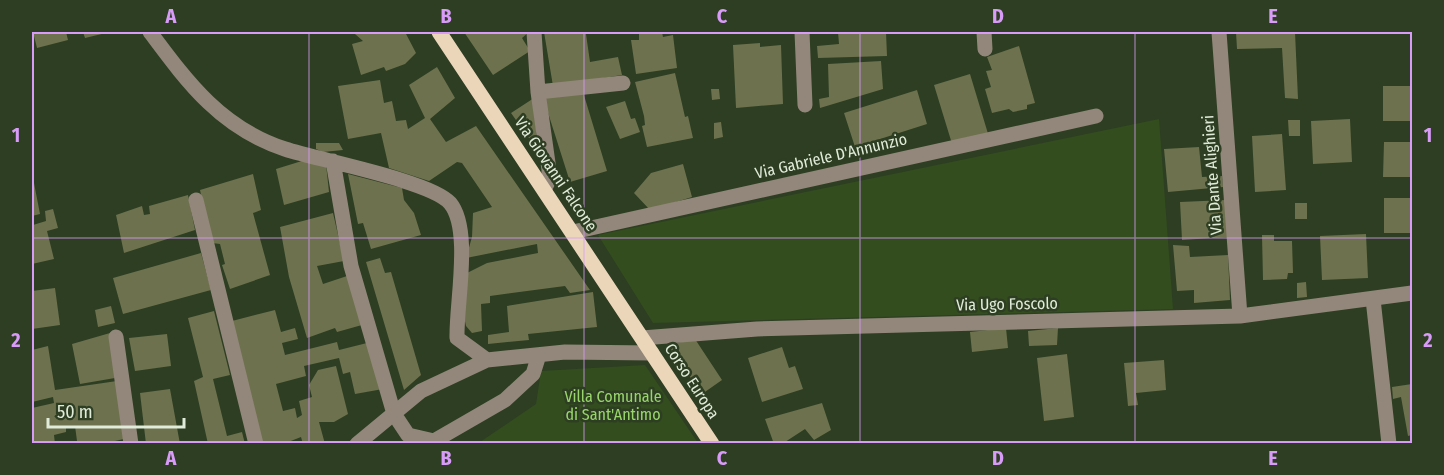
<svg xmlns="http://www.w3.org/2000/svg" width="1444" height="475" font-family="'Fira Sans Condensed',sans-serif">
  <style>
    .green { fill: #334d1f }
    .building { fill: #6d714e }
    .lines { fill: none; stroke-linecap: round; stroke-linejoin: round }
    .minor { stroke: #92877a; stroke-width: 15 }
    .major { stroke: #ecd6ba; stroke-width: 15 }
    .grid { fill: none; stroke: #d89bf8; stroke-width: 1.5; stroke-opacity: 0.55 }
    .labels { text-anchor: middle; dominant-baseline: central; stroke-width: 5; stroke-linejoin: round; paint-order: stroke }
    .street-label { font-size: 16px; fill: #e0ebd9; stroke: #2d3e22 }
    .park-label { font-size: 16px; fill: #99d56c; stroke: #2d3e22 }
    .neatline { fill: none; stroke: #d89bf8; stroke-width: 2 }
    .grid-label { font-size: 20px; text-anchor: middle; font-weight: bold; fill: #d89bf8 }
  </style>
  <rect width="100%" height="100%" fill="#2d3e22"/>
  <path class="green" d="M1159 119 1173 309 653 323 598 235Z
    M645 365 698 443 477 444 536 404 541 371Z"/>
  <path class="building" d="M33 32H66L68 40 37 48Z
    M83 32H110L85 38Z
    M362 32H405L416 53 405 64 386 71 384 67 361 75 352 44 363 41 355 34Z
    M464 32H529L522 38 530 51 493 75Z
    M544 32H596L586 34 590 62 618 57 622 75 553 86Z
    M639 32H662L663 37 673 35 677 68 636 74 631 40H639Z
    M838 32H886L887 56 818 58 817 46 839 44Z
    M1236 32H1295L1298 99 1285 98 1282 48 1237 49Z
    M760 43V47L781 45 783 104 736 108 733 45Z
    M1019 46 1035 103 1027 105V109L1013 112 1009 109 992 113 985 89 991 87 986 71 992 70 987 57Z
    M881 61 883 89 820 108 819 99 829 97 828 64Z
    M437 67 455 98 430 119 446 142 476 126 590 290 570 293 565 286 490 296V303L481 304 482 331 472 333 466 326 462 308 465 274 487 263 538 253 537 244 466 258 472 237 473 213 492 207 462 163 457 162 429 181 389 168 381 133 348 139 338 86 380 80 384 103 392 101 396 121 406 120 408 129 425 118 409 85Z
    M675 73 685 117 688 116 693 138 647 147 642 126 645 125 644 116 635 82Z
    M970 74 989 137 953 147 934 85Z
    M1383 86H1412V121H1383Z
    M711 89H719L720 99 712 100Z
    M917 90 927 124 855 147 844 113Z
    M583 92 607 171 570 182 543 97Z
    M534 98 537 142 533 144 511 113Z
    M625 101 631 119 635 118 640 132 620 139 606 107Z
    M1350 119 1352 162 1313 164 1311 121Z
    M1288 120H1300V136H1289Z
    M721 122 723 137 714 139V123Z
    M1282 134 1286 190 1255 192 1252 136Z
    M1384 142H1412V177H1383Z
    M316 143H339L343 150 323 152 316 149Z
    M1199 147 1202 177 1222 176 1223 187 1168 192 1164 149Z
    M305 160 326 164 329 192 284 205 276 169Z
    M683 164 692 197 650 210 634 193 651 173Z
    M253 174 261 210 253 213 270 275 230 289 222 265 225 264 220 244 212 243 200 190Z
    M348 174 402 188 404 200 414 213 421 235 371 249 363 223 358 224Z
    M34 183 40 214 32 216V184Z
    M188 195 195 230 124 253 116 215 142 206 144 215 150 214 149 206Z
    M1384 198H1412V233H1384Z
    M1226 200 1228 237 1182 240 1180 202Z
    M1295 203H1307V219H1295Z
    M53 209 58 228 47 231 54 259 32 264 33 225 46 221 45 211Z
    M333 213 344 261 317 266 323 284 347 276 362 325 337 332 335 328 307 338 289 277 280 227Z
    M1366 234 1368 278 1322 280 1320 236Z
    M1262 235H1274V241H1292L1293 273H1288L1287 279 1263 280Z
    M1173 245 1189 246 1190 257 1228 255 1230 300 1194 303V290L1177 291Z
    M201 253 211 290 123 314 113 278Z
    M380 258 385 273 391 272 421 375 404 390 366 262Z
    M1306 282 1307 297 1297 298V283Z
    M55 288 60 325 32 329V291Z
    M593 292 597 327 528 334 529 340 488 344V335L509 332 507 306Z
    M111 306 115 323 98 327 95 310Z
    M275 310 281 332 295 328 298 339 282 343 285 355 337 342 339 350 371 342 383 389 355 394 350 372 343 374 339 358 304 366 306 376 276 384 283 411 295 408 297 418 302 415 299 401 312 397 309 385 318 370 336 366 348 414 334 422H319L325 444H303L301 437 283 444H262L232 321Z
    M214 311 230 375 213 379 227 436 242 432 245 444H208L194 381 203 377 188 318Z
    M1006 328 1008 348 972 352 970 332Z
    M1058 328 1057 345 1029 346 1028 331Z
    M110 333 115 378 80 384 72 344Z
    M167 334 171 366 135 371 129 338Z
    M695 339 722 380 702 394 671 350 676 343Z
    M48 346 55 390 117 381 124 439 101 444H68L77 441 75 426 66 427V432L54 435 55 444H32V408L54 403 53 397 32 402V350Z
    M782 347 789 368 795 366 803 389 762 402 748 358Z
    M1067 354 1074 417 1044 421 1037 358Z
    M1164 360 1166 390 1136 393 1138 405 1128 406 1124 363Z
    M1412 384V435L1408 436 1401 397 1393 399 1392 387Z
    M170 389 180 444H146L140 393Z
    M822 403 831 430 814 440 805 429 782 444H774L765 419Z"/>
  <g class="lines">
    <path class="minor" d="M150 32C188 83 221 128 285 149 318 160 431 181 450 203 472 229 456 304 457 338L487 360
      M534 32 538 92 549 170V180L545 188
      M802 32 805 105
      M984 32 985 49
      M1219 32 1240 316
      M538 92 623 83
      M333 161 351 266 394 414 408 435 434 441 505 400 533 374 539 355
      M196 200 256 444
      M573 232 1096 116
      M1373 299 1389 444
      M116 337 131 444
      M642 338 757 329 1240 316 1412 293
      M357 444 421 391 487 360 565 352 652 353"/>
    <path class="major" d="M439 32 712 444"/>
  </g>
  <path class="grid" d="M309 32V444M584 32V444M860 32V444M1135 32V444M32 238H1412"/>
  <g class="labels">
    <g class="street-label">
      <text transform="translate(831 156) rotate(-13)">Via Gabriele D'Annunzio</text>
      <text transform="translate(556 174) rotate(56)">Via Giovanni Falcone</text>
      <text transform="translate(1212 175) rotate(-94)">Via Dante Alighieri</text>
      <text transform="translate(1007 304) rotate(-1)">Via Ugo Foscolo</text>
      <text transform="translate(692 381) rotate(57)">Corso Europa</text>
    </g>
    <g class="park-label">
      <text x="613" y="396">Villa Comunale<tspan x="613" dy="18">di Sant'Antimo</tspan></text>
    </g>
  </g>
  <rect width="1444" height="475" fill="none" stroke="#2d3e22" stroke-width="66"/>
  <path d="M48 418v9h136v-9" fill="none" stroke="#e0ebd9" stroke-width="3"/>
  <text x="57" y="418" font-size="18" fill="#e0ebd9" stroke="#2d3e22" stroke-width="4.5" paint-order="stroke">50 m</text>
  <rect x="33" y="33" width="1378" height="409" class="neatline"/>
  <g class="grid-label">
    <text x="171" y="23">A</text>
    <text x="446" y="23">B</text>
    <text x="722" y="23">C</text>
    <text x="998" y="23">D</text>
    <text x="1273" y="23">E</text>
    <text x="16" y="142">1</text>
    <text x="1428" y="142">1</text>
    <text x="16" y="347">2</text>
    <text x="1428" y="347">2</text>
    <text x="171" y="465">A</text>
    <text x="446" y="465">B</text>
    <text x="722" y="465">C</text>
    <text x="998" y="465">D</text>
    <text x="1273" y="465">E</text>
  </g>
</svg>
